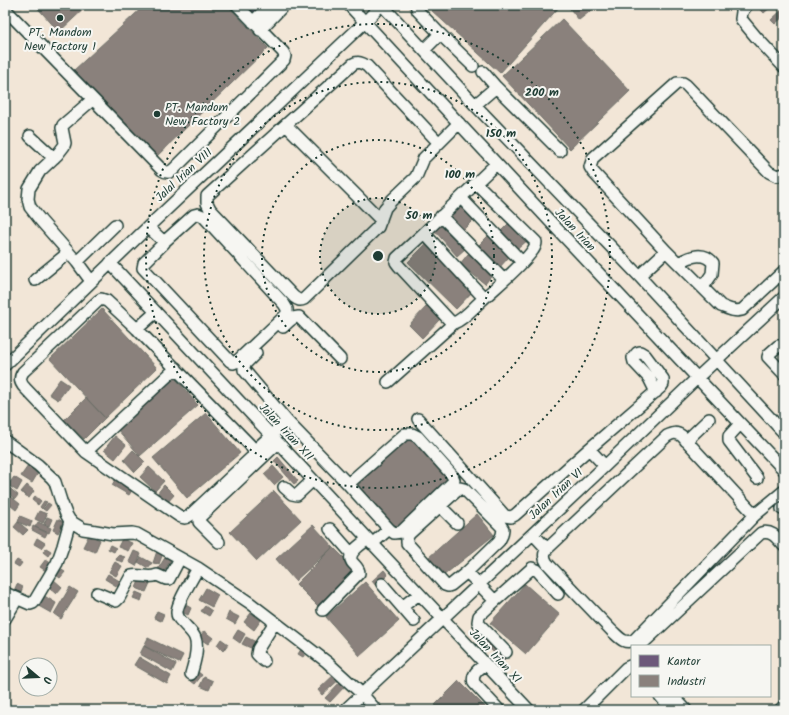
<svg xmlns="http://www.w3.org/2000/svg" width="789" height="715" font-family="Kalam,sans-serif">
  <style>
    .built { fill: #f2e6d7; fill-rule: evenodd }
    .offices { fill: #6d597a; stroke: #565165 }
    .industry { fill: #8a817c; stroke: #6a6d66 }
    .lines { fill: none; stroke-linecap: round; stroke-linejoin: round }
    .minor-casing { stroke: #1f3d34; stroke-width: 14 }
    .minor { stroke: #f6f6f2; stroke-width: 11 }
    .ring { fill: none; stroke: #1f3d34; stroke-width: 2; stroke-dasharray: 2 4 }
    .poi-dot { fill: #1f3d34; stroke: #f6f6f2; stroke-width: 1.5 }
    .labels { text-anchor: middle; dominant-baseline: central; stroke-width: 4; stroke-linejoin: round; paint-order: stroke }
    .poi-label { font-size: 12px; fill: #1f3d34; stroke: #f6f6f2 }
    .street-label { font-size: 12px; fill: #1f3d34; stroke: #f6f6f2 }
    .centre { fill: #1f3d34; stroke: #f6f6f2; stroke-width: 2 }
    .ring-label { font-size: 12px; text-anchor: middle; font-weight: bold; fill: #1f3d34; stroke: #f6f6f2; stroke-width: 4; stroke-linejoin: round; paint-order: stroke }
  </style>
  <rect width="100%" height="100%" fill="#f6f6f2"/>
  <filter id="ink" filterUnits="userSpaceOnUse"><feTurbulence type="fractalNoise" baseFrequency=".025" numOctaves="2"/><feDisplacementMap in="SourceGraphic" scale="8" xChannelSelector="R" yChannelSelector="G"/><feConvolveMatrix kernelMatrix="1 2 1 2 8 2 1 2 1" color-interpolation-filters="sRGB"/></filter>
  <g filter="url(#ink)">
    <path class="built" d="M5 5H784V710H5ZM632 646H770V696H632ZM26 665H50V689H26Z"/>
    <path class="offices" d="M245 5H268L256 16Z"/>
    <path class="industry" d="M35 5H88L59 32Z
      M145 5H227L268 48 155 158 73 71Z
      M436 5H561L500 73 431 10Z
      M567 5H598L579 20Z
      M757 5H773L764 13Z
      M784 8V16L775 24 771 20Z
      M562 19 630 91 570 149 502 76Z
      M462 202 476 217 464 229 450 215Z
      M512 220 529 239 515 251 499 233Z
      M443 221 466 248 457 256 434 230Z
      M488 236 509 257 498 269 476 248Z
      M426 244 474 290 456 309 408 262Z
      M468 254 493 274 485 284 460 264Z
      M427 306 440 319 422 338 409 325Z
      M102 309 157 368 105 418 50 359Z
      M175 378 198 405 140 456 117 429Z
      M60 379 69 385 58 400 49 394Z
      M86 398 105 418 84 439 64 420Z
      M206 413 240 453 187 498 153 458Z
      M115 436 126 445 115 459 104 450Z
      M410 436 450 478 397 528 357 486Z
      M133 450 145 462 135 472 124 460Z
      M278 457 298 481 294 484 274 461Z
      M28 466 38 473 32 483 21 476Z
      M273 466 283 477 274 485 264 474Z
      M149 467 164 481 155 491 140 477Z
      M14 477 22 482 17 491 8 485Z
      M115 480 132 490 129 495 112 485Z
      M27 485 34 491 29 498 21 492Z
      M164 485 174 495 167 503 157 494Z
      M7 486 18 495 15 499 5 490Z
      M274 491 301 520 257 561 230 532Z
      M5 492 20 504 16 510 5 501Z
      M35 496 41 501 38 505 32 500Z
      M44 501 47 502 42 509 40 507Z
      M48 503 51 505 46 511 43 509Z
      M39 511 47 514 43 523 35 519Z
      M477 514 494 535 443 576 428 558Z
      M20 516 32 521 30 527 18 522Z
      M47 517 52 519 49 526 44 524Z
      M58 519 63 522 58 533 53 530Z
      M18 522 28 530 23 535 14 527Z
      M38 522 51 528 49 533 35 527Z
      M313 525 333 547 295 581 276 559Z
      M33 526 47 533 45 537 32 530Z
      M89 535 100 540 95 552 83 547Z
      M37 538 45 543 41 548 34 544Z
      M122 539 132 543 128 551 118 547Z
      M110 545 116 548 114 552 108 549Z
      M333 547 355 569 318 606 296 584Z
      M46 548 51 551 48 556 43 552Z
      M134 551 141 554 136 566 129 562Z
      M157 551 163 553 159 564 153 563Z
      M118 555 125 557 123 562 116 560Z
      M166 556 171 559 164 572 158 569Z
      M141 557 152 563 148 568 138 562Z
      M46 559 55 565 49 573 40 567Z
      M17 560 22 563 19 567 14 564Z
      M115 562 122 566 116 576 109 572Z
      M189 568 194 571 182 596 177 594Z
      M60 569 65 572 60 578 56 575Z
      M384 570 388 575 376 586 372 581Z
      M108 574 121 582 118 587 105 579Z
      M53 579 62 587 56 594 47 586Z
      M140 579 150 583 146 592 136 588Z
      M365 582 399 621 360 656 326 617Z
      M17 584 23 587 19 596 13 593Z
      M525 584 560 615 526 654 490 623Z
      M70 587 78 592 61 619 54 614Z
      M206 588 218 595 212 607 199 600Z
      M136 592 143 595 141 601 133 598Z
      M41 594 56 603 51 613 35 604Z
      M184 604 191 608 188 615 180 611Z
      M205 606 212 611 209 616 201 611Z
      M157 611 164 614 161 621 154 618Z
      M229 612 239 617 235 624 226 619Z
      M251 613 261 620 254 630 244 622Z
      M484 629 508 656 502 662 478 635Z
      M238 630 245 634 240 643 233 638Z
      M204 631 213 638 208 644 199 638Z
      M246 637 256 642 253 649 242 644Z
      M148 638 183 655 179 663 144 646Z
      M221 639 228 644 223 651 217 645Z
      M144 646 176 664 172 672 140 654Z
      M302 648 307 651 303 657 298 654Z
      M139 657 171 676 167 684 134 665Z
      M198 672 202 675 195 684 191 681Z
      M337 672 342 677 322 695 318 690Z
      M204 677 213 681 209 690 200 686Z
      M341 681 346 685 330 702 325 698Z
      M459 681 488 710H440L435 705Z"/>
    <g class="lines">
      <defs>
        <path id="minor" d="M349 5 559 231 784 470
          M382 5 475 105 639 276 784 433
          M416 5 418 11 440 34 424 50
          M747 5 742 12 741 19 756 37 784 67
          M5 9 162 170C166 173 170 173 174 169L284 60 285 56 283 52 237 5
          M253 22 269 5
          M260 30 284 5
          M440 34 473 66
          M483 72 496 87
          M475 105 496 87 560 151
          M286 125 381 220
          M30 136 54 158
          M439 143 367 66C362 63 358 61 353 64L207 196V203L210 209 294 297C298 300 300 301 304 299L378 227 385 208 392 200 416 177 424 158 459 123
          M476 183 496 164
          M461 198 522 262
          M441 216 504 280
          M148 227 163 241 164 243 144 263 143 268 230 361 233 363 236 362 287 314V309L284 304 203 216 198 214 194 215 164 242
          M424 233 397 258 396 262 399 266 450 321 454 323C464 319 473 308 481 301 497 286 520 268 533 250 535 247 536 245 536 242L476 183 424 233 484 298
          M666 251 593 172 590 167 593 158 677 83H683L686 85 769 172 777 176 784 174
          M77 262 115 225
          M110 263 443 619 529 710
          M679 263C690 256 704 251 713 263L712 274 703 287
          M639 276 666 251 721 306C729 309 734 312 742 310L784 271
          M35 280 68 253
          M91 281 77 262 41 221 30 207 28 199 29 189 40 171 57 155 64 146 65 143 62 128 63 125 92 100
          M101 299 107 301 137 329 250 445 254 451 253 456 189 516C185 519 183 518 179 516L86 452 25 388C20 383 19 378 23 372L98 301Z
          M283 327C288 323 292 316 299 317L340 359
          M137 329 156 312
          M784 348 781 346H778L769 354 768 357 784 374
          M5 365 148 227 365 22 381 5
          M388 382 454 323
          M418 419 505 516 511 517 515 515 589 449 661 387 663 384V379L645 355 640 352 637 353 633 358 634 362 649 378 656 392
          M287 421 348 484 389 529 372 544
          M740 424 729 436V441L757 478
          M5 441 38 465 52 478 55 482 61 501 66 514 70 521 83 529 90 530 113 534 132 533 137 534 198 568 250 603 327 662 362 694 376 710
          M686 441 709 419
          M589 449 605 466
          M254 451 287 421 244 370V365L256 353
          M86 452 176 368
          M348 484 405 434H412L418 437 452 475 454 480 452 483 401 532 394 533 389 529
          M284 487 292 494 297 495 313 480
          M440 506 457 523
          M782 509 784 507
          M755 515 682 436C676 432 673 433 667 436L547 549C543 554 544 558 547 563L612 631C619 637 624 645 634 640L755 515 784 491
          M330 529 351 553
          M533 534 547 549
          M219 542 199 522V519L200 517 278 443
          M467 572 499 541 502 535 503 529 501 526 464 489 460 488 409 534 407 538V543L445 585 448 586 451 585 467 572 495 601 479 616 478 622 480 625 506 652
          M382 584 414 621
          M5 593 30 604 33 603 34 602 57 563 63 546 70 521
          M97 593 116 601 119 598 131 576C140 574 149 579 157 575L166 579H169L180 558
          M495 601 532 568 537 570 558 594
          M402 607 419 594
          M323 610 359 573C359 568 355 566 352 562 346 553 362 544 368 539
          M5 619 17 599
          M640 646 761 533C772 530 777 538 784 546
          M264 661 257 654 258 649 275 622
          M485 664C479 669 471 674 474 683L499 710
          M191 674C194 664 199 648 195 638 193 632 187 628 183 623 180 620 177 618 177 613 176 604 193 578 198 568
          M660 696 672 710
          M673 696 686 710
          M345 710 605 466 697 378 784 297
          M584 710 626 668 630 666H632
          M780 710 784 706"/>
      </defs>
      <use href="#minor" class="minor-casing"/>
      <use href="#minor" class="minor"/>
    </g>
  </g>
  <circle cx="378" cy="256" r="58" fill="#1f3d34" fill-opacity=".12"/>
  <g class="ring">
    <circle cx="378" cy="256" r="58"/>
    <circle cx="378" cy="256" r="116"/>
    <circle cx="378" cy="256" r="174"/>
    <circle cx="378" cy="256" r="232"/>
  </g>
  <g class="poi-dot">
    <circle cx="60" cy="18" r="4"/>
    <circle cx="157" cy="114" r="4"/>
  </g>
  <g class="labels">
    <g class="poi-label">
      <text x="60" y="32">PT. Mandom<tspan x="60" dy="14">New Factory 1</tspan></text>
      <text x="165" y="107" text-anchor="start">PT. Mandom<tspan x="165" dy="14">New Factory 2</tspan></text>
    </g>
    <g class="street-label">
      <text transform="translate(184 175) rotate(-43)">Jalal Irian VIII</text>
      <text transform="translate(575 230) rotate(47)">Jalan Irian</text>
      <text transform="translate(286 432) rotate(47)">Jalan Irian XII</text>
      <text transform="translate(556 494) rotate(-43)">Jalan Irian VI</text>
      <text transform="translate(495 656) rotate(47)">Jalan Irian XI</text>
    </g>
  </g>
  <circle cx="378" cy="256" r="6" class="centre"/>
  <g class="ring-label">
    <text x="542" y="96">200 m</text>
    <text x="501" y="137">150 m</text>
    <text x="460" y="178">100 m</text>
    <text x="419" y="219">50 m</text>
  </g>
  <rect width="789" height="715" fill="none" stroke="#f6f6f2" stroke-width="20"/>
  <rect x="10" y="10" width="769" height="695" fill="none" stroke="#1f3d34" stroke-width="1.5" filter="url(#ink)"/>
  <rect x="631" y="645" width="140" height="52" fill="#f6f6f2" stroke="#a0aca6"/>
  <rect x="639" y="655" width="20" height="12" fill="#6d597a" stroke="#a0aca6"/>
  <text x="667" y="665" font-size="12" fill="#1f3d34">Kantor</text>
  <rect x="639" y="675" width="20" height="12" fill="#8a817c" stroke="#a0aca6"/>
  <text x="667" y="685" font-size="12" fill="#1f3d34">Industri</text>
  <g transform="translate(38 677) rotate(109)"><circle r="19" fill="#f6f6f2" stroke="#a0aca6"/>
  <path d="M0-3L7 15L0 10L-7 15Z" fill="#1f3d34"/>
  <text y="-6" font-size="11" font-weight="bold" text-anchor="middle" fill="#1f3d34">U</text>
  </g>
</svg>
